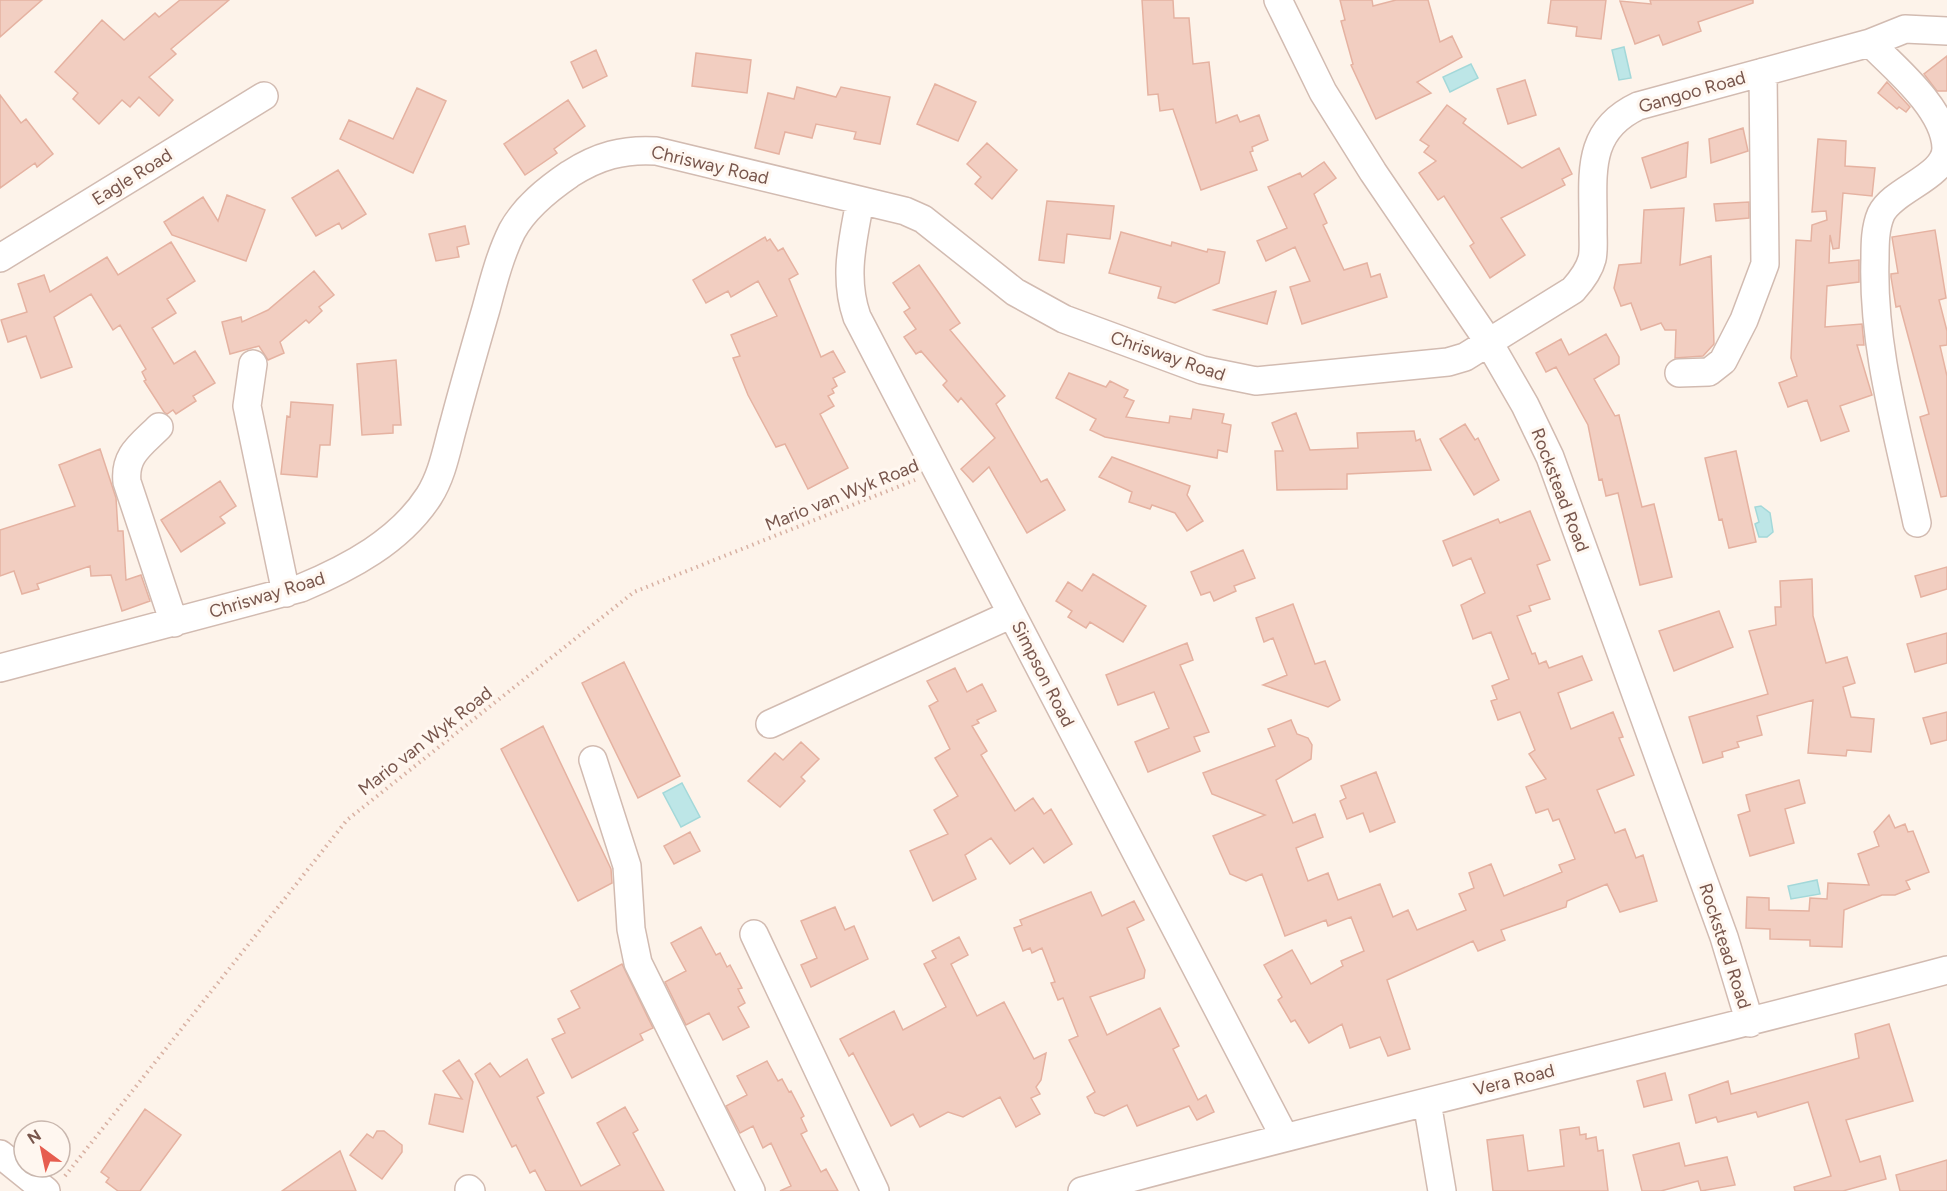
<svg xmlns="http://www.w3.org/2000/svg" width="1947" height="1191" font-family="Figtree,sans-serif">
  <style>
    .water { fill: #bde6e7; stroke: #a3d8d9; stroke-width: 1.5 }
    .building { fill: #f2cec1; stroke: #e5b2a1; stroke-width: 1.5 }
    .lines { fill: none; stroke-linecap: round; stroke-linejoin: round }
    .minor-casing { stroke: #d2bbb1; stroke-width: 30 }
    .path { stroke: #d8b1a3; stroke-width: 4; stroke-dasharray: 1.5 4.5; stroke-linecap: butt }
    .minor { stroke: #fff; stroke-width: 27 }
    .labels { text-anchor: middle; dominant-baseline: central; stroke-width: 6; stroke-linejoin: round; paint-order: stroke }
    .street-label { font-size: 18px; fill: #78564c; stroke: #fff7f0 }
  </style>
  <rect width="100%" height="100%" fill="#fdf3ea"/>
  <path class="water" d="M1624 47 1631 78 1619 80 1612 50Z
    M1471 64 1478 78 1450 92 1443 77Z
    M1761 506 1770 513 1773 532 1767 537H1759L1755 524 1759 522 1755 507Z
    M682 783 700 817 681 827 663 793Z
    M1817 880 1820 894 1791 899 1788 886Z"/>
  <path class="building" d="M0 0H42L0 37Z
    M180 0H229L171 49 176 54 149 77 173 100 159 116 139 97 130 107 122 100 99 124 73 99 78 93 55 72 102 20 124 40 155 13 159 17Z
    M1142 0H1173L1174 18H1189L1193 64 1209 62 1216 123 1237 115 1240 122 1259 115 1268 140 1252 147 1253 151 1250 152 1257 170 1201 190 1173 109 1160 111 1158 94 1148 95Z
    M1340 0H1372L1373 6 1396 0H1428L1440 42 1452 36 1462 57 1417 82 1431 93 1376 119 1351 65 1353 64 1341 21 1345 20Z
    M1551 0H1606L1601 39 1576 36 1577 27 1548 23Z
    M1650 0H1753V3L1698 22 1701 31 1663 45 1659 35 1635 44 1620 1 1651 4Z
    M596 50 607 76 583 88 571 62Z
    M696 53 751 60 747 93 692 86Z
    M1947 56V91H1937L1924 74Z
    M1525 80 1536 115 1508 124 1497 89Z
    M1887 82 1910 107 1906 112 1899 107 1897 109 1878 93Z
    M935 84 976 102 958 141 917 124Z
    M797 87 836 97 841 87 890 97 880 144 854 139 856 132 816 124 812 138 785 132 779 154 755 148 768 93 794 99Z
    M417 88 446 101 413 173 340 139 349 120 393 139Z
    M0 95 21 123 26 119 53 154 37 167 35 163 0 188Z
    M568 100 585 126 554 149 557 153 525 175 504 144Z
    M1447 105 1466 119 1463 123 1522 168 1559 148 1572 174 1562 179 1565 185 1501 218 1525 255 1490 278 1470 246 1474 243 1444 196 1438 200 1419 173 1436 161 1424 152 1429 146 1420 140Z
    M1743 128 1748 151 1711 163 1709 139Z
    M1818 139 1846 141 1845 166 1875 168 1872 196 1843 193 1839 248 1833 249 1830 235 1829 263 1859 260V282L1827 286 1825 327 1862 324 1864 345H1857L1872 395 1840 406 1849 431 1821 441 1807 400 1788 407 1779 383 1797 376 1791 358 1796 240 1811 241 1812 225 1827 220 1826 211 1812 212Z
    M1688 142 1686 177 1651 188 1642 158Z
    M987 143 1017 170 992 199 975 184 981 177 967 164Z
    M1324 162 1336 178 1314 194 1327 223 1323 225 1344 270 1367 263 1371 277 1380 274 1387 297 1302 324 1290 287 1310 281 1295 247 1266 261 1257 241 1287 228 1268 187 1300 173 1302 177Z
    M338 170 366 214 342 229 339 223 316 236 292 198Z
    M227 195 265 210 246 261 172 235 164 222 203 197 218 221Z
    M1047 201 1114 206 1110 239 1067 234 1064 263 1039 260Z
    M1749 202V218L1716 221 1714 204Z
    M1684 208 1680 265 1711 256 1714 344 1703 356 1675 358 1676 330H1665L1661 323 1641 330 1631 303 1621 306 1614 288 1619 265 1641 263 1644 210Z
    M465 226 469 244 457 247 459 257 436 261 429 234Z
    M1935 230 1946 298 1939 300 1947 331V345L1940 346 1947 376V496L1941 497 1920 417 1929 414 1900 306 1896 307 1891 277V274L1898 273 1892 237Z
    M1121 232 1171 246 1172 242 1207 252 1208 249 1225 252 1219 283 1175 303 1158 298 1161 287 1109 273Z
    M765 237 767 241 770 239 778 251 783 248 798 274 789 279 821 357 833 351 845 372 833 378 837 386 832 389 834 393 828 396 834 406 820 414 848 468 808 489 785 444 776 447 748 395 733 358 740 356 731 335 777 316 758 281 731 297 728 291 706 303 693 280Z
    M171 242 195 281 167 299 176 313 152 328 174 364 195 351 215 383 193 396 196 401 176 414 173 410 167 414 164 412 144 381 146 380 142 372 146 369 120 325 113 330 91 294 54 317 72 367 41 378 26 336 8 342 1 320 27 312 18 284 44 275 50 292 107 257 118 275Z
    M919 265 960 323 950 330 1005 396 996 404 1041 482 1047 479 1065 510 1027 533 989 467 973 482 961 469 995 438 961 398 958 402 943 385 947 381 921 351 916 354 904 337 916 329 904 312 910 308 893 283Z
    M314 271 334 295 319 307 322 311 309 323 306 320 280 342 284 353 268 360 259 346 230 354 222 322 241 317 242 322 268 310Z
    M1276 291 1267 324 1214 310Z
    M1606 334 1619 357V364L1594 379 1615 416 1619 415 1642 507 1654 504 1672 577 1640 585 1618 493 1606 496 1602 479 1599 480 1588 425 1556 367 1546 372 1536 353 1561 339 1569 355Z
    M396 360 401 425H393V433L362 435 357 364Z
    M1069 373 1106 387 1110 381 1128 390 1124 397 1134 401 1126 417 1169 423 1170 416 1191 419 1193 409 1224 414 1222 423 1231 425 1227 452 1218 450 1217 458 1105 437 1090 430 1096 419 1056 398Z
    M291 402 333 405 330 445H320L317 477 281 474 287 416 290 417Z
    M1296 413 1310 450 1358 448 1357 433 1414 431 1416 441 1420 439 1431 470 1347 474V489L1277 490 1275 451H1283L1272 423Z
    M1465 424 1475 440 1478 438 1499 480 1474 495 1440 439Z
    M100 449 116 498 118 531H123L126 580 141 575 150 601 122 611 111 575 91 576 90 566 37 584 39 589 22 594 14 571 0 576V530L75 506 59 465Z
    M1736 451 1756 542 1729 548 1722 519 1719 520 1705 458Z
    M1112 457 1190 486 1187 495 1203 521 1187 531 1175 513 1152 505 1150 509 1129 502 1132 492 1099 477Z
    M220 481 236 506 220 517 225 523 181 552 161 520Z
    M1530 511 1550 560 1537 565 1550 599 1529 606 1531 611 1517 616 1532 654 1535 653 1539 664 1546 661 1549 668 1582 656 1592 680 1558 693 1571 729 1613 712 1623 737 1619 738 1634 775 1597 790 1615 833 1625 829 1636 858 1643 855 1657 901 1620 912 1607 884 1567 901 1566 907 1501 930 1505 940 1478 951 1473 941 1387 980 1410 1049 1388 1056 1380 1037 1350 1048 1342 1024 1309 1043 1295 1020 1291 1022 1278 1000 1282 997 1264 965 1292 950 1311 984 1343 966 1341 961 1364 951 1351 917 1328 926 1326 920 1285 936 1262 874 1246 881 1230 874 1213 836 1265 815 1212 794 1203 773 1275 746 1268 729 1291 720 1297 734 1308 738 1312 745 1311 759 1276 780 1293 823 1315 814 1323 837 1296 848 1308 881 1328 873 1338 900 1380 884 1393 917 1408 910 1417 930 1466 910 1459 894 1474 888 1469 873 1491 864 1504 896 1562 872 1559 865 1575 859 1559 819 1553 821 1548 809 1536 813 1526 787 1546 779 1529 754 1535 750 1520 712 1498 720 1491 701 1497 699 1492 686 1509 679 1491 632 1473 639 1461 605 1485 593 1471 558 1453 566 1443 541 1498 519 1500 523Z
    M1243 550 1255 578 1234 586 1236 591 1214 601 1210 592 1201 595 1191 572Z
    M1947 567V589L1921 597 1915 576Z
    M1093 574 1146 606 1123 642 1090 622 1086 628 1068 617 1072 611 1056 601 1068 582 1082 591Z
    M1812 579 1813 616 1826 663 1847 657 1855 683 1843 687 1851 717 1874 719 1871 752 1847 750 1846 756 1808 753 1813 700 1757 716 1762 735 1737 742 1739 747 1722 752 1723 757 1703 763 1689 717 1768 694 1749 631 1776 625 1775 607H1781L1780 581Z
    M1293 604 1315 664 1325 661 1340 700 1328 707 1263 685 1287 675 1273 638 1264 642 1256 618Z
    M1719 611 1733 647 1674 671 1659 631Z
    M1947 633V663L1915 672 1907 644Z
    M1187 643 1193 660 1180 665 1209 732 1194 737 1200 751 1148 772 1135 742 1169 728 1154 692 1118 705 1106 675Z
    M624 662 680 776 638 798 582 683Z
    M955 668 967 692 982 684 996 711 977 720 979 723 972 726 987 751 981 755 1015 811 1033 798 1044 814 1051 809 1072 844 1044 863 1033 848 1010 864 991 838 965 855 976 879 933 901 910 851 948 834 934 810 958 796 935 758 950 749 929 706 938 701 927 681Z
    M1947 712V740L1931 744 1923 718Z
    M543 726 611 869 612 883 578 901 501 749Z
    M801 742 819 759 801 777 805 781 780 807 748 781 775 753 783 760Z
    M1376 772 1395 822 1370 832 1363 813 1347 819 1340 801 1346 798 1341 786Z
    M1799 780 1805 803 1785 809 1794 843 1750 856 1738 815 1750 811 1746 795Z
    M1889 815 1895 828 1905 824 1908 832 1913 831 1929 872 1906 881 1910 889 1895 895H1882L1844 910 1842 947 1810 946V940L1770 939V929L1746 928 1747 897 1769 898V910L1809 911 1810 898 1827 899 1828 883 1869 885 1858 854 1879 846 1874 832Z
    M690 832 700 851 674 864 664 846Z
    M1091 892 1102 916 1134 901 1144 920 1127 928 1145 970 1144 978 1090 997 1107 1035 1160 1008 1179 1046 1173 1049 1198 1100 1206 1095 1214 1112 1197 1120 1189 1106 1137 1126 1127 1105 1104 1116 1095 1113 1087 1097 1095 1092 1069 1040 1078 1036 1063 998 1058 1000 1051 983 1055 982 1042 948 1032 953 1030 948 1023 951 1014 928 1022 925 1020 920Z
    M835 907 845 930 854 926 868 959 811 987 801 965 817 958 801 921Z
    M701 927 716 955 720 953 727 967 730 965 742 988 738 989 745 1003 738 1007 749 1027 723 1040 709 1013 686 1025 665 982 686 971 671 943Z
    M959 937 968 955 951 964 977 1016 1004 1002 1034 1059 1046 1053 1041 1080 1036 1087 1040 1094 1031 1098 1040 1114 1016 1127 1000 1097 963 1117 948 1112 920 1127 913 1114 891 1126 853 1053 849 1056 840 1039 894 1011 903 1030 946 1007 924 964 936 958 932 951Z
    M622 964 653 1028 640 1034 643 1040 572 1078 552 1039 565 1033 558 1019 580 1008 571 991Z
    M1889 1024 1913 1101 1846 1120 1860 1162 1880 1156 1886 1179 1843 1191H1795L1794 1187 1831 1176 1808 1102 1758 1117 1756 1112 1718 1122 1716 1117 1696 1123 1689 1095 1728 1081 1731 1094 1859 1058 1855 1034Z
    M527 1059 544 1093 537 1097 581 1186 620 1165 597 1123 625 1107 638 1130 633 1133 664 1191H546L535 1170 530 1173 516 1145 512 1147 475 1074 490 1063 500 1077Z
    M459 1060 473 1082 463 1132 429 1124 435 1094 462 1099 443 1071Z
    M767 1061 778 1081 782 1079 789 1092 791 1091 804 1116 801 1118 807 1131 801 1134 821 1172 826 1169 838 1191H780L791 1186 771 1143 763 1148 753 1126 740 1133 726 1106 747 1095 737 1076Z
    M1665 1073 1672 1100 1644 1107 1637 1081Z
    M145 1109 181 1135 140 1191H118L106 1182 109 1178 101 1172Z
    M1579 1127 1580 1135 1586 1134V1139L1596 1137 1598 1151 1603 1150 1608 1191H1493L1487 1140 1523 1135 1528 1171 1564 1166 1560 1130Z
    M377 1131H384L402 1145V1152L382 1179 350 1155 367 1134 373 1138Z
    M1679 1143 1685 1166 1727 1157 1735 1185 1701 1191 1698 1181 1661 1191H1642L1633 1155Z
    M340 1151 356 1191H282Z
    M1947 1160V1191H1900L1896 1175Z"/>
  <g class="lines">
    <defs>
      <path id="minor" d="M1278 0 1323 92 1373 172 1488 341 1525 405 1550 457 1724 937 1750 1023
        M1870 43C1895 68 1945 109 1946 148 1946 177 1893 189 1881 214 1875 228 1875 244 1875 259 1872 348 1899 437 1917 523
        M860 201C853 240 843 277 857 317L1284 1136
        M0 258 264 96
        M253 364 247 406 286 593
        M1679 373 1709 372 1723 361 1744 320 1765 264 1763 72
        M159 427C141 445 124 455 127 482L174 623
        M0 668 301 588C349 568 400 541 429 496 443 474 447 447 454 423 464 385 475 347 486 309 493 283 500 255 512 231 525 207 548 189 570 174 598 156 623 149 656 151L905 211 923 219 1015 292 1064 319 1202 370 1256 381 1448 362 1465 357 1573 290C1581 281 1589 271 1592 259 1594 251 1593 240 1593 231 1594 178 1583 132 1638 106L1870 43 1905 29 1947 31
        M770 724 1012 614
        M593 760 627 866 631 929 638 963 751 1191
        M754 934 875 1191
        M1427 1102 1442 1191
        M0 1154 46 1191
        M469 1189 471 1191
        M1082 1191C1369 1113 1659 1047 1947 970"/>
    </defs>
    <use href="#minor" class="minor-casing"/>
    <path class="path" d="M65 1176 347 820 634 592 915 480"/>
    <use href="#minor" class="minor"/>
  </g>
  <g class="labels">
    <g class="street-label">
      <text transform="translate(1692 92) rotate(-16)">Gangoo Road</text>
      <text transform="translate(710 165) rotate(13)">Chrisway Road</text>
      <text transform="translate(132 177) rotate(-32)">Eagle Road</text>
      <text transform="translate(1168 356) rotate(19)">Chrisway Road</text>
      <text transform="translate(1560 490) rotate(69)">Rockstead Road</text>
      <text transform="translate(842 495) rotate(-22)">Mario van Wyk Road</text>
      <text transform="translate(267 595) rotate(-17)">Chrisway Road</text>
      <text transform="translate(1043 674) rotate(63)">Simpson Road</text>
      <text transform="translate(425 741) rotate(-38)">Mario van Wyk Road</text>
      <text transform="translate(1725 946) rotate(72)">Rockstead Road</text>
      <text transform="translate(1514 1080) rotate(-14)">Vera Road</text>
    </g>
  </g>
  <g transform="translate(42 1149) rotate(327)"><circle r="28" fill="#fff7f0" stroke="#c9b7ae" stroke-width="1.5"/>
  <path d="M0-4.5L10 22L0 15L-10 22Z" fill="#e65d4f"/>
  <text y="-9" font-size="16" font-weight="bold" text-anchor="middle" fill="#78564c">N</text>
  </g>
</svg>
